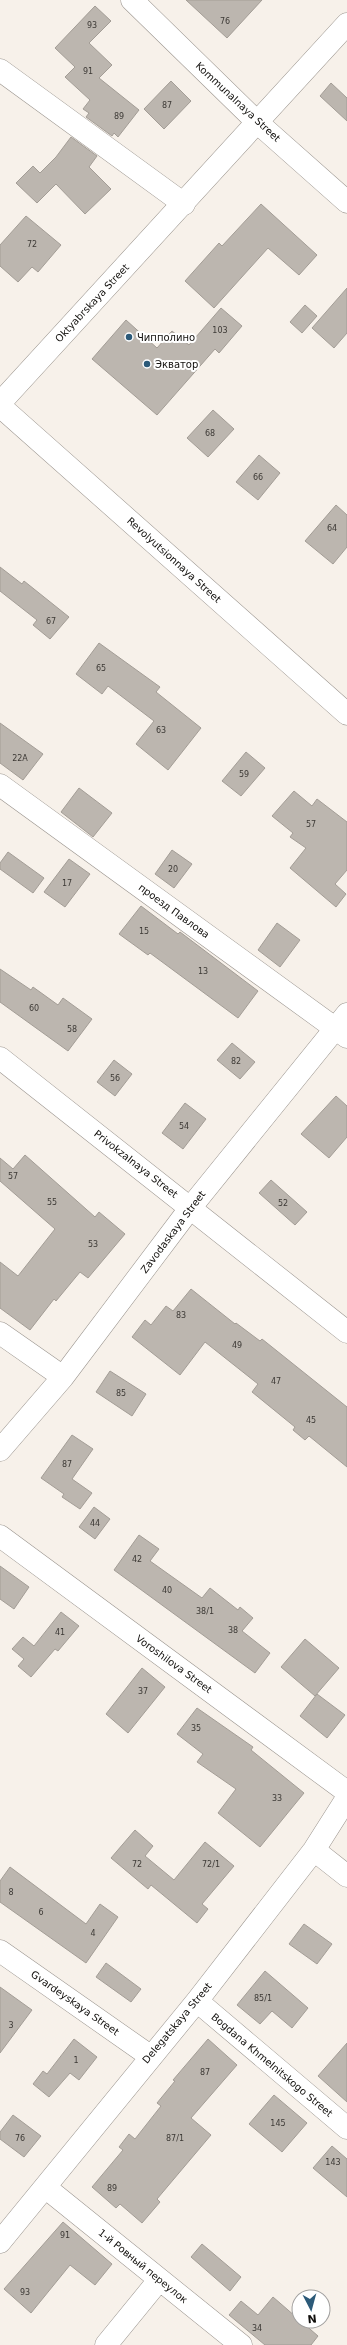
<svg xmlns="http://www.w3.org/2000/svg" width="347" height="2345" font-family="'DejaVu Sans',sans-serif">
  <style>
    .building { fill: #bcb6af; stroke: #a39d96 }
    .lines { fill: none; stroke-linecap: round; stroke-linejoin: round }
    .street-casing { stroke: #9a948e; stroke-width: 23 }
    .secondary-casing { stroke: #9a948e; stroke-width: 23 }
    .street { stroke: #fff; stroke-width: 22 }
    .secondary { stroke: #fff; stroke-width: 22 }
    .poi-dot { fill: #2c5a79; stroke: #fff; stroke-width: 1.5 }
    .labels { text-anchor: middle; dominant-baseline: central; stroke-width: 4; stroke-linejoin: round; paint-order: stroke }
    .number-label { font-size: 8px; fill: #3c3935 }
    .street-label { font-size: 10px; fill: #110f0c; stroke: #fff }
    .poi-label { font-size: 10px; fill: #110f0c; stroke: #fff; text-anchor: start }
  </style>
  <rect width="100%" height="100%" fill="#f7f1ea"/>
  <path class="building" d="M186 0H262L227 38Z
    M95 6 111 21 89 43 112 65 99 78 139 110 118 137 114 133 112 136 86 117 89 113 83 109 90 100 65 77 75 67 55 48Z
    M171 81 191 101 164 129 144 109Z
    M331 83 347 98V121L320 96Z
    M71 137 97 156 89 167 111 189 85 214 56 184 37 203 16 183 33 166 40 173 56 157Z
    M261 204 317 255 299 275 268 248 214 308 185 281 219 243 222 246Z
    M26 216 61 245 38 272 32 267 18 282 0 266V245Z
    M347 288V333L334 348 312 328Z
    M305 305 317 316 302 333 290 322Z
    M221 308 242 326 219 353 215 349 157 415 92 359 126 320 157 348 172 331 189 345Z
    M213 410 234 429 208 457 187 438Z
    M259 455 280 473 258 500 236 482Z
    M336 505 347 515V547L333 564 305 541Z
    M0 567 22 584 24 581 69 617 50 639 33 625 37 620 0 591Z
    M99 643 160 687 156 692 201 728 168 770 136 744 154 721 108 686 102 694 76 674Z
    M0 723 43 754 23 780 0 763Z
    M246 752 265 768 241 796 222 781Z
    M79 788 112 813 93 837 61 812Z
    M294 791 312 806 317 799 347 822V870L335 884 346 894 336 907 290 868 306 848 290 837 293 833 272 816Z
    M172 850 192 864 174 888 155 874Z
    M8 852 44 878 33 893 0 869V863Z
    M69 859 90 874 65 907 44 892Z
    M141 906 178 934 180 932 258 991 238 1018 150 953 148 955 119 934Z
    M277 923 300 940 280 967 258 950Z
    M0 969 31 990 33 987 58 1005 63 998 92 1019 68 1051 0 1002Z
    M232 1043 255 1062 240 1079 217 1060Z
    M114 1060 132 1074 115 1096 97 1082Z
    M336 1096 347 1106V1137L329 1158 301 1134Z
    M185 1103 206 1119 183 1149 162 1133Z
    M25 1155 95 1217 99 1212 125 1234 88 1278 80 1272 56 1301 54 1299 30 1330 0 1308V1262L18 1276 55 1229 0 1181V1158L13 1169Z
    M271 1180 307 1212 295 1225 259 1193Z
    M191 1289 235 1324 236 1323 260 1341 262 1339 347 1407V1467L309 1436 305 1440 293 1430 295 1427 252 1392 258 1384 205 1342 180 1375 132 1337 145 1320 151 1325 166 1306 173 1311Z
    M110 1371 146 1394 132 1416 96 1392Z
    M72 1435 93 1449 72 1479 92 1493 80 1509 62 1497 64 1494 41 1478Z
    M94 1507 110 1519 95 1539 79 1527Z
    M139 1535 159 1549 150 1561 202 1598 210 1588 238 1610 240 1607 253 1618 242 1631 270 1653 255 1673 114 1570Z
    M0 1566 29 1587 14 1609 0 1599Z
    M61 1612 79 1626 58 1651 55 1649 31 1677 18 1666 24 1659 12 1649 23 1637 34 1646Z
    M305 1639 339 1668 315 1696 281 1667Z
    M142 1668 165 1687 128 1733 106 1714Z
    M317 1694 345 1715 327 1738 300 1716Z
    M197 1708 253 1747 251 1750 304 1793 260 1847 218 1813 236 1789 197 1762 203 1754 177 1734Z
    M135 1830 153 1846 145 1856 174 1880 205 1842 234 1866 202 1904 208 1909 197 1923 151 1885 148 1889 111 1858Z
    M10 1867 86 1924 100 1904 118 1917 86 1963 0 1902V1881Z
    M304 1924 332 1944 317 1964 289 1944Z
    M106 1963 141 1989 131 2002 96 1977Z
    M265 1971 308 2008 292 2028 272 2011 260 2024 237 2005Z
    M0 1987 32 2010 0 2053Z
    M74 2039 97 2057 79 2080 70 2073 49 2097 33 2084 43 2071 47 2074Z
    M208 2039 237 2065 191 2118 211 2135 157 2199 160 2202 142 2223 120 2204 116 2208 92 2187 123 2150 119 2147 129 2134 135 2139 161 2106 157 2103 175 2081 173 2080Z
    M347 2043V2102L318 2076Z
    M274 2095 307 2123 282 2152 249 2124Z
    M13 2115 41 2136 24 2157 0 2139V2132Z
    M332 2146 347 2159V2197L313 2168Z
    M63 2222 112 2264 95 2285 70 2265 31 2313 4 2289Z
    M202 2244 241 2277 230 2291 191 2257Z
    M273 2297 318 2336 311 2345H265L229 2315 241 2301 258 2315Z"/>
  <g class="lines">
    <defs>
      <path id="street" d="M132 0 258 123 347 202
        M0 70 184 204
        M0 785 347 1037
        M0 1058 347 1332
        M0 1333 63 1377
        M0 1450 63 1377 191 1207 347 1014
        M0 1536 347 1792
        M314 1850 347 1876
        M0 1951 150 2056
        M197 2001 347 2128
        M45 2187 241 2345
        M0 2242 197 2001 314 1850 347 1798
        M106 2345 159 2280"/>
      <path id="secondary" d="M0 403 347 24
        M0 406 347 714"/>
    </defs>
    <use href="#street" class="street-casing"/>
    <use href="#secondary" class="secondary-casing"/>
    <use href="#street" class="street"/>
    <use href="#secondary" class="secondary"/>
  </g>
  <g class="poi-dot">
    <circle cx="129" cy="337" r="4"/>
    <circle cx="147" cy="364" r="4"/>
  </g>
  <g class="labels">
    <g class="number-label">
      <text x="225" y="21">76</text>
      <text x="92" y="25">93</text>
      <text x="88" y="71">91</text>
      <text x="167" y="105">87</text>
      <text x="119" y="116">89</text>
      <text x="32" y="244">72</text>
      <text x="220" y="330">103</text>
      <text x="210" y="433">68</text>
      <text x="258" y="477">66</text>
      <text x="332" y="528">64</text>
      <text x="51" y="621">67</text>
      <text x="101" y="668">65</text>
      <text x="161" y="730">63</text>
      <text x="20" y="758">22А</text>
      <text x="244" y="774">59</text>
      <text x="311" y="824">57</text>
      <text x="173" y="869">20</text>
      <text x="67" y="883">17</text>
      <text x="144" y="931">15</text>
      <text x="203" y="971">13</text>
      <text x="34" y="1008">60</text>
      <text x="72" y="1029">58</text>
      <text x="236" y="1061">82</text>
      <text x="115" y="1078">56</text>
      <text x="184" y="1126">54</text>
      <text x="13" y="1176">57</text>
      <text x="52" y="1202">55</text>
      <text x="283" y="1203">52</text>
      <text x="93" y="1244">53</text>
      <text x="181" y="1315">83</text>
      <text x="237" y="1345">49</text>
      <text x="276" y="1381">47</text>
      <text x="121" y="1393">85</text>
      <text x="311" y="1420">45</text>
      <text x="67" y="1464">87</text>
      <text x="95" y="1523">44</text>
      <text x="137" y="1559">42</text>
      <text x="167" y="1590">40</text>
      <text x="205" y="1611">38/1</text>
      <text x="233" y="1630">38</text>
      <text x="60" y="1632">41</text>
      <text x="143" y="1691">37</text>
      <text x="196" y="1728">35</text>
      <text x="277" y="1798">33</text>
      <text x="137" y="1864">72</text>
      <text x="211" y="1864">72/1</text>
      <text x="11" y="1892">8</text>
      <text x="41" y="1912">6</text>
      <text x="93" y="1933">4</text>
      <text x="263" y="1998">85/1</text>
      <text x="11" y="2025">3</text>
      <text x="76" y="2060">1</text>
      <text x="205" y="2072">87</text>
      <text x="278" y="2123">145</text>
      <text x="20" y="2138">76</text>
      <text x="175" y="2138">87/1</text>
      <text x="333" y="2162">143</text>
      <text x="112" y="2188">89</text>
      <text x="65" y="2235">91</text>
      <text x="25" y="2292">93</text>
      <text x="257" y="2328">34</text>
    </g>
    <g class="street-label">
      <text transform="translate(238 102) rotate(43)">Kommunalnaya Street</text>
      <text transform="translate(92 303) rotate(-47)">Oktyabrskaya Street</text>
      <text transform="translate(174 560) rotate(42)">Revolyutsionnaya Street</text>
      <text transform="translate(174 911) rotate(36)">проезд Павлова</text>
      <text transform="translate(136 1164) rotate(38)">Privokzalnaya Street</text>
      <text transform="translate(173 1232) rotate(-53)">Zavodaskaya Street</text>
      <text transform="translate(174 1664) rotate(36)">Voroshilova Street</text>
      <text transform="translate(75 2003) rotate(35)">Gvardeyskaya Street</text>
      <text transform="translate(177 2023) rotate(-50)">Delegatskaya Street</text>
      <text transform="translate(272 2065) rotate(40)">Bogdana Khmelnitskogo Street</text>
      <text transform="translate(143 2266) rotate(39)">1-й Ровный переулок</text>
    </g>
    <g class="poi-label">
      <text x="137" y="337">Чипполино</text>
      <text x="155" y="364">Экватор</text>
    </g>
  </g>
  <g transform="translate(311 2309) rotate(174)"><circle r="19" fill="#ffffff" stroke="#a09f9e"/>
  <path d="M0-3L7 15L0 10L-7 15Z" fill="#2c5a79"/>
  <text y="-6" font-size="11" font-weight="bold" text-anchor="middle" fill="#110f0c">N</text>
  </g>
</svg>
